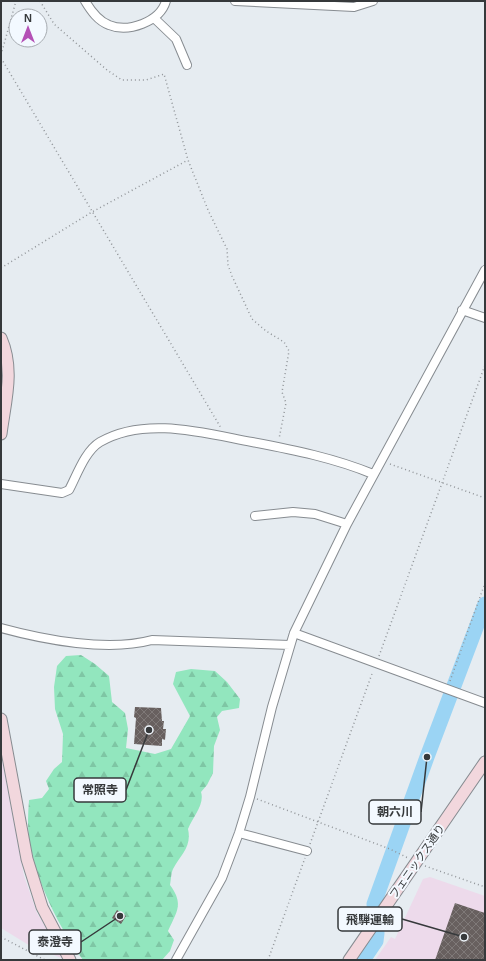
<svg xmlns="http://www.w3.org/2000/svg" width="486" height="961" font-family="Helvetica,'Noto Sans JP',sans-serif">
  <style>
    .industrial { fill: #eddaeb }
    .forest { fill: url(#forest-firs) }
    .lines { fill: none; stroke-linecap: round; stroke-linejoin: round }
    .river { stroke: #9bd4f4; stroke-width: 15 }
    .building { fill: url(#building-cross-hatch) }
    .street-casing { stroke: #878c91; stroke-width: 10 }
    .secondary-casing { stroke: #878c91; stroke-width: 13 }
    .path { stroke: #919599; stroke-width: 1.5; stroke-dasharray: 1 3; stroke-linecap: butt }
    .street { stroke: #fff; stroke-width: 8 }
    .secondary { stroke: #f2d7dd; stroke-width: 11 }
    .labels { text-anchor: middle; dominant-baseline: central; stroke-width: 4; stroke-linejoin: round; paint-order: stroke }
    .street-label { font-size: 11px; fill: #36393b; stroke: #f3f9ff }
    .leader { fill: none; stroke: #36393b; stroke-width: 1.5 }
    .callout-dot { fill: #36393b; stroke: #f3f9ff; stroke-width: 1.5 }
    .callout { fill: #f3f9ff; stroke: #36393b; stroke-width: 1.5 }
    .callout-label { font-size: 12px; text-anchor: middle; font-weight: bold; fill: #36393b }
  </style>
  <defs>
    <pattern id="forest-firs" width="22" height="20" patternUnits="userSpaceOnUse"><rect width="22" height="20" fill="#92e6be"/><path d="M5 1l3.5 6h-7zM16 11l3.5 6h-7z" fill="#7ec6a4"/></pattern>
    <pattern id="building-cross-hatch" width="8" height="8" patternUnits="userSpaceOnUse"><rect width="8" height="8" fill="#68605f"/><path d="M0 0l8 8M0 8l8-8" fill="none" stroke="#7f7978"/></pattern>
  </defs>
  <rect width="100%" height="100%" fill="#e6ecf1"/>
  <path class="industrial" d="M1 754 24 876 37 913 66 960 27 944 1 928Z
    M430 877 485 896V960H375L391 937 395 939 423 879Z"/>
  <path class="forest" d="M81 655 95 664 109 676 112 702 125 713 128 729 126 748 155 754 171 749 190 716 173 684 176 672 191 669 215 671 227 682 240 699 239 708 222 711 217 717 220 730 214 746 213 773 207 785 201 792C205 804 193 817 188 829 192 847 181 854 173 869 171 873 171 880 170 885 184 904 177 911 168 931L174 940 170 951 162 960H83C59 928 37 883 30 843 27 829 28 814 29 800L42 798 49 789 46 781 54 769 62 762 63 734 55 709 54 687 57 666 66 656Z"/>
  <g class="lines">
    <path class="river" d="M363 960 376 941 377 933 374 904 427 757 485 604"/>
  </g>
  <path class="building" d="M135 707 161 708 162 721H164L163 729H166L165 740 162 739V746L134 744 136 718 134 717Z
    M455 903 485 913V960H435Z
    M117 910 126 916 121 924 112 918Z"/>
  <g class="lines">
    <defs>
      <path id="street" d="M85 1C91 11 98 21 109 25 128 33 160 22 166 1
        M235 1 354 7 373 1
        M154 18 176 39 187 65
        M462 310 485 318
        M1 484 62 493 69 490C77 475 85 451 100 442 145 416 204 433 252 442 294 450 334 458 373 474
        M255 516 293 512 315 514 347 524
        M1 628C45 640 108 652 152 640L290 645
        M294 633 485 703
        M239 833 307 851
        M176 960 222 878 239 833 250 797 272 707 294 633 347 524 485 270"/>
      <path id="secondary" d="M1 338C15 370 5 402 1 434
        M1 719 27 859 42 907 70 960
        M349 960 485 762"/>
    </defs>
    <use href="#street" class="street-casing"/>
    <use href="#secondary" class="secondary-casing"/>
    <path class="path" d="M40 1 54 24 107 70 122 80H146L164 74 188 160 208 210 227 249 228 265 232 276 252 319 266 331 284 342 289 351 282 392 286 403 279 439
      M1 55 16 1
      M1 58 221 428
      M1 268 92 212 188 160
      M390 464 485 498
      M379 656 485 365
      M450 681 485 583
      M257 799 390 849 408 858
      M310 844 373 671
      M425 866 485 887
      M1 937 45 960
      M268 960 305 858"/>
    <use href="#street" class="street"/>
    <use href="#secondary" class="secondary"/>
  </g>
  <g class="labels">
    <g class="street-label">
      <text transform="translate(417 861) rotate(-55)">フェニックス通り</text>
    </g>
  </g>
  <path class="leader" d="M149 730L126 790M427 757L421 812M464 937L402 919M120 916L81 942"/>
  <g class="callout-dot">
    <circle cx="149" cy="730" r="4"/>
    <circle cx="427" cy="757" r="4"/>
    <circle cx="464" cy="937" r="4"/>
    <circle cx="120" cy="916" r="4"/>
  </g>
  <g class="callout">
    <rect x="74" y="778" width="52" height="24" rx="4"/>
    <rect x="369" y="800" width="52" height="24" rx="4"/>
    <rect x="338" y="907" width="64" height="24" rx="4"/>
    <rect x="29" y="930" width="52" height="24" rx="4"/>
  </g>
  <g class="callout-label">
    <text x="100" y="794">常照寺</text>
    <text x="395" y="816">朝六川</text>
    <text x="370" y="924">飛騨運輸</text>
    <text x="55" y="946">泰澄寺</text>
  </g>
  <rect width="486" height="961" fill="none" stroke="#36393b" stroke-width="4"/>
  <g transform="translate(28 28)"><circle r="19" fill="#f3f9ff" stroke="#a7acb1"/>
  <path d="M0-3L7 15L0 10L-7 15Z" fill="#b450b6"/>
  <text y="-6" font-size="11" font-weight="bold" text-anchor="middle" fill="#36393b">N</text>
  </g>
</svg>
